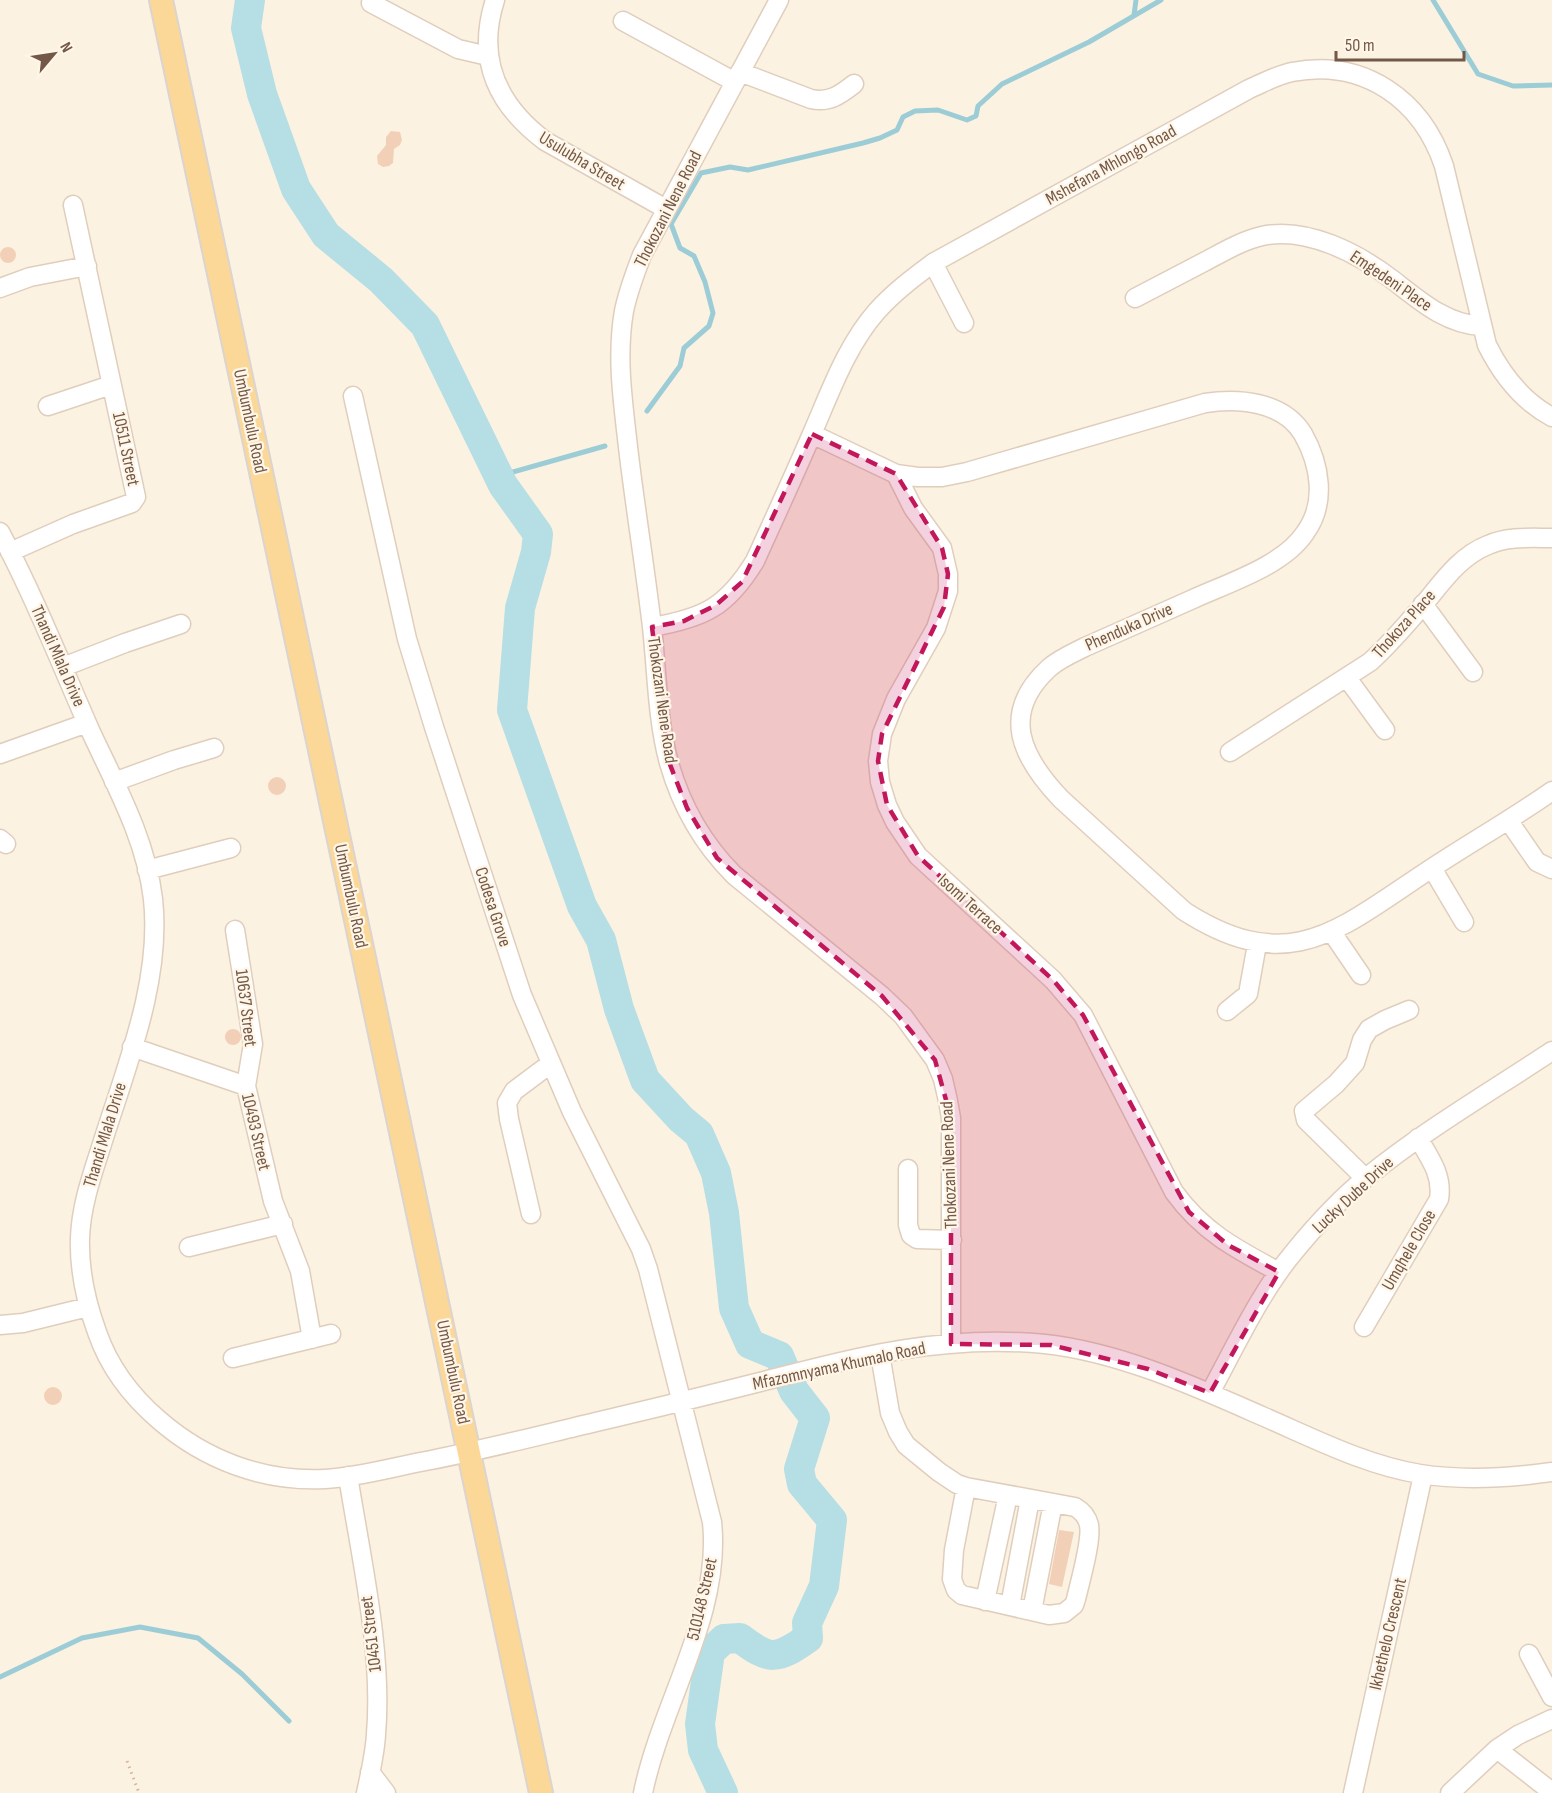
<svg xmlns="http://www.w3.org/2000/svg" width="1552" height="1793" font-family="'Sofia Sans Condensed',sans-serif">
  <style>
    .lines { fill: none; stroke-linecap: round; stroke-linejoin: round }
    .stream { stroke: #9ccdd7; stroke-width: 5 }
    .river { stroke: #b6dee5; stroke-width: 30 }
    .building { fill: #f2d0b8 }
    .minor-casing { stroke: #e0cebd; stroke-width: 21 }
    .major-casing { stroke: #dbd4cf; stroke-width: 26 }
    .path { stroke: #d6b49c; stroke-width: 3; stroke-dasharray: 1.5 4.5; stroke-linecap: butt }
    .minor { stroke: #fff; stroke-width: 18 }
    .major { stroke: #fcd898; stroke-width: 22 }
    .marked { fill: #c2185b; fill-opacity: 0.2; stroke: #c2185b; stroke-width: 4.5; stroke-dasharray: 12 8; stroke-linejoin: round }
    .labels { text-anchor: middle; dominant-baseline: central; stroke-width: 4.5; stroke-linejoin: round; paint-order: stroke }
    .street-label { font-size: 18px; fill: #735848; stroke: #fff6e7 }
  </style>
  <rect width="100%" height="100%" fill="#fcf2e1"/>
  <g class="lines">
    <path class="stream" d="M1433 0 1478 74 1513 86 1552 85
      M1134 15 1136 0
      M647 411 680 366 684 348 709 326 713 313 705 282 694 256 680 248 671 224 701 173 730 167 748 170 863 143 880 138 897 130 903 117 915 111 938 110 967 120 976 116 978 106 1002 84 1089 42 1161 0
      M499 476 605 446
      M0 1677 82 1638 140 1627 198 1638 242 1674 289 1721"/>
    <path class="river" d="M250 0 246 28 262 94 296 189 326 235 381 280 425 325 503 485 538 534 536 552 520 608 512 710 582 906 601 940 619 1009 645 1080 681 1119 699 1134 716 1173 724 1213 734 1308 750 1344 779 1356 794 1391 815 1418 799 1469 802 1484 832 1520 824 1586 807 1623 808 1638C777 1660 770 1661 740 1638L724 1639 710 1652 700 1724 703 1750 723 1793"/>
  </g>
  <path class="building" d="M391 131 400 132 402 140 400 145 394 149 393 163 389 166 383 167 378 164 377 156 386 145V137Z
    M0 255a8 8 0 1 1 16 0a8 8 0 1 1-16 0Z
    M268 786a9 9 0 1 1 18 0a9 9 0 1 1-18 0Z
    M225 1037a8 8 0 1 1 16 0a8 8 0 1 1-16 0Z
    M44 1396a9 9 0 1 1 18 0a9 9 0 1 1-18 0Z
    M1059 1530 1074 1532 1062 1587 1049 1584Z"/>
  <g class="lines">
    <defs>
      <path id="minor" d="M495 0C476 59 497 105 545 141L666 209
        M779 0 642 255C635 273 628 292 624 311 616 357 623 402 628 447 635 507 645 567 652 627 657 672 657 719 669 763 681 805 703 844 734 875L882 996 903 1016 935 1060 943 1079 948 1101 951 1118V1344
        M371 3 458 49 488 56
        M623 21 735 82
        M740 72 811 99C829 103 840 95 854 84
        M933 263 964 323
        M0 288 30 277 87 266
        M1135 298C1158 286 1181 274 1204 262 1223 252 1241 241 1262 236 1307 226 1359 254 1393 280 1420 301 1446 324 1481 326
        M353 396 407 639 434 727 522 995 572 1112 641 1249 648 1269 712 1522C722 1614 661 1704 643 1793
        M48 406 111 385
        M812 434 896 474 918 477H942L967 472 1205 403C1238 398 1283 401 1303 434 1320 464 1327 503 1305 533 1283 566 1228 583 1193 599 1157 615 1121 631 1085 647 1073 653 1059 659 1049 668 999 714 1022 758 1061 799L1184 911C1290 979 1339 929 1429 870 1470 843 1512 819 1552 791
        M896 474 913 508 942 548 948 574V591L936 628 896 699 882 734 878 761 880 782 887 805 895 822 918 856 1053 980 1083 1015 1174 1192C1203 1232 1236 1249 1279 1272
        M0 532C34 596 61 664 90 730 115 784 146 839 153 899 162 981 126 1067 102 1144 92 1175 81 1206 80 1238 79 1271 86 1302 97 1332 109 1367 131 1396 159 1420 205 1460 263 1482 325 1479 360 1477 397 1466 431 1460 487 1449 541 1435 596 1422 651 1409 705 1396 760 1382 822 1366 885 1349 949 1344 981 1341 1013 1341 1045 1344 1119 1352 1194 1386 1262 1416 1313 1438 1365 1465 1420 1474 1464 1481 1509 1478 1552 1472
        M10 552 73 524 132 503 136 497 73 205
        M1423 604 1473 672
        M652 627C704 618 727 607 755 561 774 519 793 478 811 436 830 393 846 346 877 311 894 292 913 278 933 263L1249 89C1263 83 1277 75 1292 72 1364 58 1422 100 1444 166L1487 345C1502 375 1522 401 1552 417
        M63 667 125 643 181 624
        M1347 678 1385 730
        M1230 752 1370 662C1390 644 1407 624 1424 604 1443 581 1460 556 1488 545 1508 536 1531 538 1552 538
        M0 754 87 723
        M114 782 174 760 214 748
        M1508 820 1537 862 1552 869
        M0 839 6 844
        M1432 868 1464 922
        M147 870 231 848
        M235 930 253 1044 246 1086 273 1201 300 1271 312 1339
        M1331 931 1361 975
        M1227 1011 1248 994 1257 944
        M132 1047 246 1086
        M908 1169V1225L911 1235 917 1239 952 1240
        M1365 1178 1306 1120 1304 1111 1336 1084 1355 1063 1362 1040 1369 1029 1385 1020 1409 1010
        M531 1214 509 1119 507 1103 514 1091 550 1064
        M189 1247 283 1224
        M0 1325 23 1323 88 1307
        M1364 1327 1439 1199C1443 1176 1430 1158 1418 1138
        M880 1354 890 1413 898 1432 906 1445 939 1472 957 1484 966 1487 1075 1507C1082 1511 1087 1516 1089 1525 1092 1540 1080 1582 1076 1599L1074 1605 1064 1613 1049 1615 975 1598 962 1595 956 1590 952 1579 954 1550 966 1487
        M233 1358 331 1334
        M1210 1393C1235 1347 1261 1291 1294 1252 1316 1225 1341 1198 1367 1177 1425 1130 1490 1092 1552 1051
        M348 1476C361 1558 383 1652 376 1734 375 1754 370 1774 366 1793
        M985 1601 1008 1495
        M1010 1606 1030 1499
        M1032 1611 1053 1503
        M1529 1654 1552 1697
        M1497 1749 1552 1792
        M370 1772 386 1793
        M1353 1793 1423 1475
        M1450 1793 1497 1749 1518 1735 1552 1719"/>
      <path id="major" d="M161 0 541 1793"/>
    </defs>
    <use href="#minor" class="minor-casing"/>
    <use href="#major" class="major-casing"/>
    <path class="path" d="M127 1761 139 1793"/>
    <use href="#minor" class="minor"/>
    <use href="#major" class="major"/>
  </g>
  <path class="marked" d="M812 434 896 474 942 548 948 574 944 607 882 734 878 761 887 805 918 856 1053 980 1083 1015 1189 1212 1228 1245 1279 1272 1210 1393 1148 1369 1051 1345 951 1344V1118L935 1060 882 996 717 858 687 808 669 762 652 627 684 621 716 605 742 582Z"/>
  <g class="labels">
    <g class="street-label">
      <text transform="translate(582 161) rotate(31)">Usulubha Street</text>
      <text transform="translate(1111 165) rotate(-29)">Mshefana Mhlongo Road</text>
      <text transform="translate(668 209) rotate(-63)">Thokozani Nene Road</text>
      <text transform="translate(1391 281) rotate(34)">Emgedeni Place</text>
      <text transform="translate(250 421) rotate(78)">Umbumbulu Road</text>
      <text transform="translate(126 449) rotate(78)">10511 Street</text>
      <text transform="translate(1404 624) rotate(-48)">Thokoza Place</text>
      <text transform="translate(1129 627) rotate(-24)">Phenduka Drive</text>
      <text transform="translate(58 656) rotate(66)">Thandi Mlala Drive</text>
      <text transform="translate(662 700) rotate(82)">Thokozani Nene Road</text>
      <text transform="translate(351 896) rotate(78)">Umbumbulu Road</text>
      <text transform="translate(970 904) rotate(42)">Isomi Terrace</text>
      <text transform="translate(493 907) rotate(72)">Codesa Grove</text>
      <text transform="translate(246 1008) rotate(83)">10637 Street</text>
      <text transform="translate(256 1132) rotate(77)">10493 Street</text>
      <text transform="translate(105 1135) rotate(-73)">Thandi Mlala Drive</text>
      <text transform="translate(949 1165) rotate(-92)">Thokozani Nene Road</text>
      <text transform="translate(1353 1195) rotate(-43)">Lucky Dube Drive</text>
      <text transform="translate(1409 1250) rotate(-60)">Umqhele Close</text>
      <text transform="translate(839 1366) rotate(-12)">Mfazomnyama Khumalo Road</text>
      <text transform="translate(453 1372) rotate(78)">Umbumbulu Road</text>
      <text transform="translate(702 1599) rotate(-77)">510148 Street</text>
      <text transform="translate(371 1634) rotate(-97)">10451 Street</text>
      <text transform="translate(1388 1634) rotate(-77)">Ikhethelo Crescent</text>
    </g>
  </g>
  <g transform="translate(54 54) rotate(61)" stroke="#fff6e7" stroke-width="4.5" paint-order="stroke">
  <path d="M0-4.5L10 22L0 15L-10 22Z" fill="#735848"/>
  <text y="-9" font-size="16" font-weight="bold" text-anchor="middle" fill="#735848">N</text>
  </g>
  <path d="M1336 51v9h128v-9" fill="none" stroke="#735848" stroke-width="3"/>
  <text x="1345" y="51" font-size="18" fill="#735848" stroke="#fff6e7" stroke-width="4.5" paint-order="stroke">50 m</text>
</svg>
